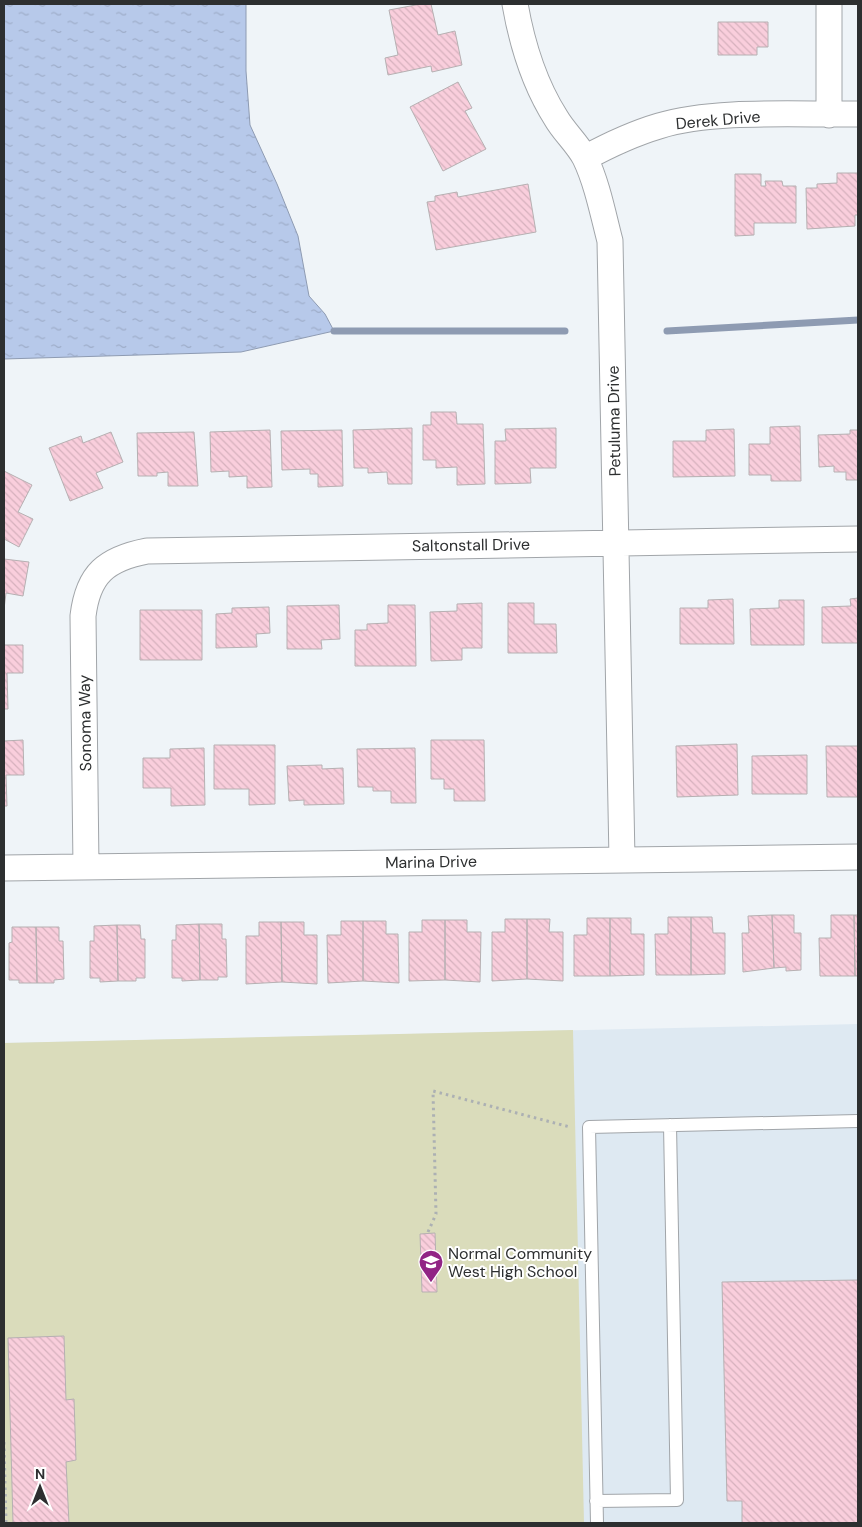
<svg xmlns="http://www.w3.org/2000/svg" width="862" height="1527" font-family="'DM Sans',sans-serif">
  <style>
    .built { fill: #dee9f2 }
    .green { fill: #dadcbb }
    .water { fill: url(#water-ripples); stroke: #8e9bb2 }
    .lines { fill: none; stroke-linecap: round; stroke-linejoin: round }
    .stream { stroke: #8e9bb2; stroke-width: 7 }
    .building { fill: url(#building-back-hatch); stroke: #b6b0b2 }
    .lane-casing { stroke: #a1a5a9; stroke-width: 14 }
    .street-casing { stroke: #a1a5a9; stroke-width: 27 }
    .path { stroke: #acb0b3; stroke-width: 3; stroke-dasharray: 2.5 4; stroke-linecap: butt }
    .lane { stroke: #fff; stroke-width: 12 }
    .street { stroke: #fff; stroke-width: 25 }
    .labels { text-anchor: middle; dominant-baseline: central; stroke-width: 4; stroke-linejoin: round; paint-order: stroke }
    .street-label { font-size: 16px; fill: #2d2f30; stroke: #fff }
    .poi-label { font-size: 16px; fill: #2d2f30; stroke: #fff; text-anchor: start }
  </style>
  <defs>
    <pattern id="water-ripples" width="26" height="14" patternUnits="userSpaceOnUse" patternTransform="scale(1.25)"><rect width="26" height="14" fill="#b7c9ea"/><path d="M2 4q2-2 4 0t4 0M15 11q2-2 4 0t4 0" fill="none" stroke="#9eadc9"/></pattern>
    <pattern id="building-back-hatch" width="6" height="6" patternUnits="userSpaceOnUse" patternTransform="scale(1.25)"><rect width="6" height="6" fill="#f9cedc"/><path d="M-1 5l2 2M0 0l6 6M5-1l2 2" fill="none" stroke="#d6b1bd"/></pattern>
  </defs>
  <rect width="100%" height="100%" fill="#eff4f8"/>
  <path class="built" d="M858 1024V1523H4V1043Z"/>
  <path class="green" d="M573 1030 584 1523H4V1043Z"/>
  <path class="water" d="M4 4H246V71L250 125 277 184 298 236 309 296 325 314 334 331 241 352 4 359Z"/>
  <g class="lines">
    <path class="stream" d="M334 331H565
      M667 331 858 320"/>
  </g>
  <path class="building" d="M421 4H431L438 35 455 31 462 65 432 72 431 66 388 75 385 58 398 55 389 10Z
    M718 22H768V47H757V55H718Z
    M458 82 472 108 465 111 486 149 443 171 410 107Z
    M837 173H858V215H855V226L807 229 806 188H817V184L837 183Z
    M735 174H761V186H766L765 181H782L783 186H796V223H754V235L735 236Z
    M528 184 536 232 436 250 427 202 435 201V196L457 192 458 197Z
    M431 412H456L457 424H483L485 484 457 485V467L436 468V460H423V425H431Z
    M800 426 801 481H771V475H749V444H770V427Z
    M412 428V484H388L387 472 368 473V468H354L353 430Z
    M556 428V468H530L531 483 495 484V441H506L505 429Z
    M734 429 735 476 673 477V441H706V430Z
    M270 430 272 487 247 488V476L229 477V471L211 472 210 432Z
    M342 430 343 486 318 487V474H310V469L282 470 281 431Z
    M850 430H858V480H846V472H834V466L819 467 818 435 850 434Z
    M111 432 123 462 96 473 103 488 70 501 49 448 81 436 83 443Z
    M194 432 198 486H168V472L157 473V476H138L137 433Z
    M4 471 32 485 18 512 33 519 19 547 4 539Z
    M4 559 29 562 23 596 6 593 4 609Z
    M858 598V643H822V607L851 606 850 599Z
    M733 599 734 644H680V608H708V600Z
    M779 600H804V645H751L750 609 779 608Z
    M482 603V648H462V660L431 661 430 612 457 611V604Z
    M508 603H534V624H556L557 653H508Z
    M339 605 340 639 321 640 322 649H287V606Z
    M388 605H415L416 666H355V630H367V624L388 623Z
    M269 607 270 633 256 634 257 647 216 648V614L232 613V608Z
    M140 610H202V660H140Z
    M4 645H23V673H7L8 709H4Z
    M23 740 24 775H6L7 806H4V741Z
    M431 740H484L485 801H454V789H444V779H431Z
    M737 744 738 795 677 797 676 746Z
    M214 745H275V804L249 805V789H214Z
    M826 746H858V797H827Z
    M204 748 205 805 171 806V788H143V758H170V749Z
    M415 748 416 803H391V791H373V787H358L357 749Z
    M807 755V794H752V756Z
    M322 765V769L343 768 344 804 304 805V800L289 801 287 766Z
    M772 915H794V933H801V970L786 971V967L774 968Z
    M772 915 774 968 743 972 742 933H749L748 916Z
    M831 915H854L855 976H820L819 938H831Z
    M854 915H858V976H855Z
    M668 917H691V975H656L655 934H668Z
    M691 917H712L713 933H725V974L691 975Z
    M587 918H610V976H574V935H587Z
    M610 918H631V934H644V975L610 976Z
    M505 919H527V979L492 981V932H505Z
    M527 919H550L549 932H563V981L527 979Z
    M422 920H445V980L409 981V932H422Z
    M445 920H467V932H481L480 982 445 980Z
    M341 921H363V981L328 983 327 935H341Z
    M363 921H386V934H398L399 983 363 981Z
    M259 922H281L282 982 246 984V936H259Z
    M281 922H304V935H317V984L282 982Z
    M199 924 200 980 182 981V978H172V940H176V925Z
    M199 924H222V939H226L227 977H218V980H200Z
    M117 925 118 981 100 982V978H90V941H94V926Z
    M117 925H140L141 939H145V978H136V981H118Z
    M12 927H36L37 983H19V980H9V943L12 942Z
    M36 927H59V941H63L64 979 54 980V983H37Z
    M435 1233 437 1292H422L420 1234Z
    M858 1280V1523H742V1501H727L722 1282Z
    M64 1336 66 1400 74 1399 76 1460 66 1462 69 1523H13L8 1338Z"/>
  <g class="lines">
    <defs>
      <path id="lane" d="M596 1501 677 1500 670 1125
        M597 1523 589 1127 858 1121"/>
      <path id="street" d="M515 4C522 44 533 82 556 118 564 132 577 143 585 158 597 183 603 214 610 241L622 859
        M829 4V115
        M585 158C609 145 632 134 659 126 714 109 799 115 858 114
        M86 867 83 616C88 574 106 559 147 551L858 539
        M4 868 858 857"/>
    </defs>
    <use href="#lane" class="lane-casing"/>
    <use href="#street" class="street-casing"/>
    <path class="path" d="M428 1232 436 1214 433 1091 570 1127
      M4 1442 6 1523"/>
    <use href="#lane" class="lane"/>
    <use href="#street" class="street"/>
  </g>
  <defs>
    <symbol id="school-pin" viewBox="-11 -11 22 30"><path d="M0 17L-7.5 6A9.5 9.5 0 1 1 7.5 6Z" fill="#912485" stroke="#fff"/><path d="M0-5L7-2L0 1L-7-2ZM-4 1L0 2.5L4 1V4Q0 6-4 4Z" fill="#fff"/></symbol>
  </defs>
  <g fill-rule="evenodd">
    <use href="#school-pin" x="417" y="1248" width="28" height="38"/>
  </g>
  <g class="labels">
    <g class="street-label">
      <text transform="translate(718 120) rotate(-5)">Derek Drive</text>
      <text transform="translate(614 421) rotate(-91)">Petuluma Drive</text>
      <text transform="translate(471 545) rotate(-1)">Saltonstall Drive</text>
      <text transform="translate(85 723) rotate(-91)">Sonoma Way</text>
      <text transform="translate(431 862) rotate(-1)">Marina Drive</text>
    </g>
    <g class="poi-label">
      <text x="448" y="1253">Normal Community<tspan x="448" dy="18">West High School</tspan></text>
    </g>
  </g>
  <rect width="862" height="1527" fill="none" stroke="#2d2f30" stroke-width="10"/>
  <g transform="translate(40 1487)" stroke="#ffffff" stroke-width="4" paint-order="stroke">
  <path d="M0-4L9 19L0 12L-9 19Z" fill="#2d2f30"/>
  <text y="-8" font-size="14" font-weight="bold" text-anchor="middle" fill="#2d2f30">N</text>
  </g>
</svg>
